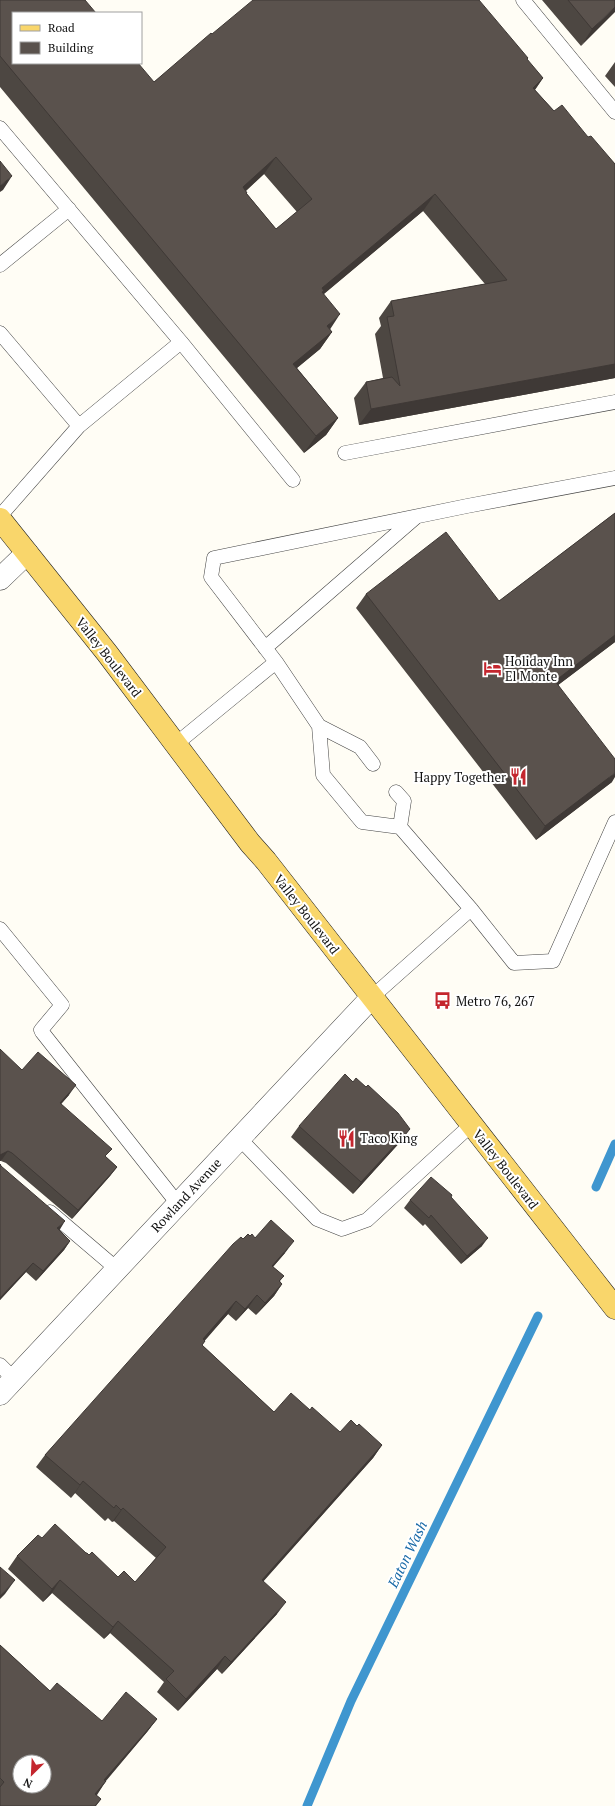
<svg xmlns="http://www.w3.org/2000/svg" width="615" height="1806" font-family="'PT Serif',serif">
  <style>
    .lines { fill: none; stroke-linecap: round; stroke-linejoin: round }
    .stream { stroke: #3f96cf; stroke-width: 9 }
    .service-casing { stroke: #444; stroke-width: 15 }
    .minor-casing { stroke: #444; stroke-width: 23 }
    .primary-casing { stroke: #222; stroke-width: 23 }
    .service { stroke: #fff; stroke-width: 14 }
    .minor { stroke: #fff; stroke-width: 22 }
    .primary { stroke: #f9d66b; stroke-width: 22 }
    .wall { fill: #4d4742; fill-rule: evenodd }
    .shaded-wall { fill: #3f3936 }
    .building { fill: #5a524d; stroke: #3f3936; fill-rule: evenodd }
    .labels { text-anchor: middle; dominant-baseline: central; stroke-width: 4; stroke-linejoin: round; paint-order: stroke }
    .street-label { font-size: 13px; fill: #111; stroke: #fff }
    .poi-label { font-size: 13px; fill: #111; stroke: #fff; text-anchor: start }
    .water-label { font-size: 14px; font-style: italic; fill: #1768a6; stroke: #fff }
  </style>
  <rect width="100%" height="100%" fill="#fffdf5"/>
  <g class="lines">
    <path class="stream" d="M596 1187 615 1144
      M307 1806 351 1701 538 1316"/>
    <defs>
      <path id="service" d="M523 0 615 112
        M0 128 181 342 79 426
        M0 265 69 209
        M0 333 79 426 0 516
        M181 342 293 480
        M345 453 615 402
        M615 478 467 506 214 558 211 577 276 662 319 726 323 775 362 822 400 827 471 909 514 963 553 961 615 822
        M265 648 416 517
        M319 726 360 747 373 764
        M176 744 276 662
        M396 792 404 801 400 827
        M0 929 62 1005 41 1030 42 1032 178 1204
        M372 997 471 909
        M239 1138 317 1219 342 1229 367 1220 471 1125
        M50 1212 117 1269
        M0 1365 14 1379"/>
      <path id="minor" d="M0 579 27 553
        M0 1394 372 997"/>
      <path id="primary" d="M0 519 107 653 250 843 266 861 615 1308"/>
    </defs>
    <use href="#service" class="service-casing"/>
    <use href="#minor" class="minor-casing"/>
    <use href="#primary" class="primary-casing"/>
    <use href="#service" class="service"/>
    <use href="#minor" class="minor"/>
    <use href="#primary" class="primary"/>
  </g>
  <path class="wall" d="M0 0 154 82 212 34 527 60 543 78 535 90 554 111 588 137 615 164V378L359 425 354 398 366 382 383 378 375 334 381 326 379 318 391 301 485 284 423 211 324 294 330 329 332 332 320 349 297 368 338 418 326 435 304 453 0 87ZM264 174 297 212 276 229 247 194 246 191Z
    M542 0H615L581 46Z
    M615 62V87L605 76Z
    M615 513V642L558 685 612 782 536 840 356 608 366 594 499 601Z
    M22 1070 69 1095 61 1104 106 1157 117 1167 110 1176 72 1219 6 1163 1 1161Z
    M299 1126 402 1140 353 1194 291 1137Z
    M0 1164 1 1166 59 1230 70 1241 64 1250 36 1281 26 1272 0 1300Z
    M452 1195 451 1197 482 1246 461 1264 425 1224 423 1226 404 1208 410 1200Z
    M250 1236 255 1238 285 1253 273 1267 284 1276 280 1281 282 1284 274 1296 256 1315 248 1308 236 1321 228 1314 204 1340 205 1341 202 1345 274 1412 310 1410 340 1432 357 1426 382 1445 373 1458 263 1581 277 1614 222 1674 217 1669 178 1711 157 1692 164 1682 110 1633 104 1639 52 1593 43 1602 8 1569 17 1556 42 1538 86 1553 89 1555 118 1577 135 1582 156 1558 114 1521 112 1522 108 1518 105 1521 75 1493 71 1498 36 1467 45 1455 243 1239Z
    M0 1645 50 1691 102 1721 157 1719 147 1732 106 1781 96 1795 101 1799 96 1806H0Z"/>
  <path class="shaded-wall" d="M615 7V12L581 46 592 29Z
    M543 78 531 95 533 88Z
    M276 157 264 174 231 204 243 187Z
    M12 176 3 190 0 192V186Z
    M435 194 423 211 320 297 322 288Z
    M340 314 329 331 327 326Z
    M332 332 320 349 281 381 293 364Z
    M615 364V378L359 425 371 409Z
    M338 418 326 435 304 453 316 436Z
    M615 635V642L545 695 555 681Z
    M615 773V777L612 782 536 840 545 826Z
    M76 1085 69 1095 54 1112 60 1103Z
    M410 1129 402 1140 353 1194 361 1182Z
    M8 1151 1 1161H0V1154Z
    M117 1167 110 1176 72 1219 78 1210Z
    M65 1221 59 1231 57 1228Z
    M488 1238 482 1246 461 1264 467 1256Z
    M70 1241 64 1250 36 1281 43 1271Z
    M294 1241 285 1253 263 1278 272 1266Z
    M33 1263 26 1272 0 1300V1298Z
    M282 1284 274 1296 256 1315 265 1303Z
    M257 1295 248 1308 236 1321 245 1309Z
    M236 1301 228 1314 195 1352 203 1339Z
    M382 1445 373 1458 253 1593 262 1580Z
    M83 1481 75 1493 71 1498 80 1485Z
    M123 1508 114 1521 112 1522 121 1510Z
    M15 1580 5 1594 0 1599V1596Z
    M60 1580 52 1593 43 1602 52 1589Z
    M286 1602 277 1614 222 1674 231 1662Z
    M118 1621 110 1633 104 1639 113 1627Z
    M225 1656 217 1669 178 1711 186 1699Z
    M157 1719 147 1732 95 1793 104 1780Z
    M106 1781 97 1795 87 1806 95 1794Z"/>
  <path class="building" d="M0 0H85L96 13H13V63H138L154 82 211 33 212 34 253 0H479L528 58 527 59 543 78 533 88 554 111 562 105 588 137 591 136 615 164V364L371 409 366 382 392 377 400 386 387 317 394 316 391 301 507 280 435 194 322 288 324 291 322 292 340 314 327 326 332 332 293 364 338 418 316 436 0 56ZM276 157 312 199 276 229 246 193H247L243 187Z
    M568 0H615V7L592 29Z
    M0 161 12 176 0 186Z
    M615 513V635L555 681 615 759V773L545 826 366 594 446 532 499 601Z
    M0 1049 22 1070 38 1052 76 1085 60 1103 112 1149 105 1156 117 1167 78 1210 12 1153 8 1151 0 1155Z
    M345 1074 353 1082 356 1078 366 1087 368 1085 398 1113 410 1129 361 1182 299 1126Z
    M0 1164 1 1166 65 1221 57 1228 70 1241 43 1271 33 1263 0 1298Z
    M431 1177 452 1195 451 1197 488 1238 467 1256 431 1215 429 1218 410 1200Z
    M271 1220 294 1241 272 1266 284 1276 279 1281 282 1284 265 1303 257 1295 245 1309 236 1301 203 1339 205 1341 202 1345 274 1412 291 1393 310 1410 312 1407 340 1432 351 1420 357 1426 359 1424 382 1445 262 1580 286 1602 231 1662 225 1656 186 1699 166 1679 174 1671 118 1621 113 1627 60 1580 52 1589 17 1556 38 1535 42 1538 55 1524 86 1553H87L89 1555 92 1552 118 1577 124 1571 135 1582 166 1547 123 1508 121 1510 116 1505 114 1508 83 1481 80 1485 45 1455 233 1244 241 1237 243 1239 248 1234 250 1236 252 1234 255 1238Z
    M0 1567 15 1580 0 1596Z
    M0 1645 50 1691 57 1683 102 1721 126 1692 157 1719 104 1780 106 1781 95 1794 101 1799 95 1806H0V1787L4 1782 0 1778ZM20 1762H44V1786H20Z"/>
  <defs>
    <symbol id="hotel-bare" viewBox="-9 -9 18 18"><path d="M-6-4.5h1.5V1H6V5H4.5V3h-9V5H-6ZM-4 0a1.8 1.8 0 1 1 3.6 0ZM.5 0V-2.5h3Q6-2.5 6 0Z" fill="#c4262e" stroke="#fff" stroke-width="2.5" paint-order="stroke"/></symbol>
    <symbol id="restaurant-bare" viewBox="-9 -9 18 18"><path d="M-5-6h1v4h1v-4h1v4h1v-4h1v5L-1.5 .5V6h-2V.5L-5-1ZM5-6V6H3V1.5H1.5Q1.5-4 5-6Z" fill="#c4262e" stroke="#fff" stroke-width="2.5" paint-order="stroke"/></symbol>
    <symbol id="bus-bare" viewBox="-9 -9 18 18"><path d="M-5-6H5V4H4V6H2V4H-2V6H-4V4H-5ZM-3.5-4V0h7V-4ZM-3.5 1.2v1.5H-2V1.2ZM2 1.2v1.5H3.5V1.2Z" fill="#c4262e" stroke="#fff" stroke-width="2.5" paint-order="stroke"/></symbol>
  </defs>
  <g fill-rule="evenodd">
    <use href="#hotel-bare" x="480" y="656" width="25" height="25"/>
    <use href="#restaurant-bare" x="506" y="764" width="25" height="25"/>
    <use href="#bus-bare" x="430" y="988" width="25" height="25"/>
    <use href="#restaurant-bare" x="334" y="1126" width="25" height="25"/>
  </g>
  <g class="labels">
    <g class="street-label">
      <text transform="translate(109 657) rotate(52)">Valley Boulevard</text>
      <text transform="translate(307 914) rotate(52)">Valley Boulevard</text>
      <text transform="translate(506 1169) rotate(52)">Valley Boulevard</text>
      <text transform="translate(186 1195) rotate(-47)">Rowland Avenue</text>
    </g>
    <g class="poi-label">
      <text x="505" y="661">Holiday Inn<tspan x="505" dy="15">El Monte</tspan></text>
      <text x="506" y="777" text-anchor="end">Happy Together</text>
      <text x="456" y="1001">Metro 76, 267</text>
      <text x="360" y="1138">Taco King</text>
    </g>
    <g class="water-label">
      <text transform="translate(407 1554) rotate(-64)">Eaton Wash</text>
    </g>
  </g>
  <rect x="12" y="12" width="130" height="52" fill="#ffffff" stroke="#a0a0a0"/>
  <rect x="20" y="25" width="20" height="6" fill="#f9d66b" stroke="#a0a0a0"/>
  <text x="48" y="32" font-size="12" fill="#111111">Road</text>
  <rect x="20" y="42" width="20" height="12" fill="#5a524d" stroke="#a0a0a0"/>
  <text x="48" y="52" font-size="12" fill="#111111">Building</text>
  <g transform="translate(32 1774) rotate(204)"><circle r="19" fill="#ffffff" stroke="#a0a0a0"/>
  <path d="M0-3L7 15L0 10L-7 15Z" fill="#c4262e"/>
  <text y="-6" font-size="11" font-weight="bold" text-anchor="middle" fill="#111111">N</text>
  </g>
</svg>
